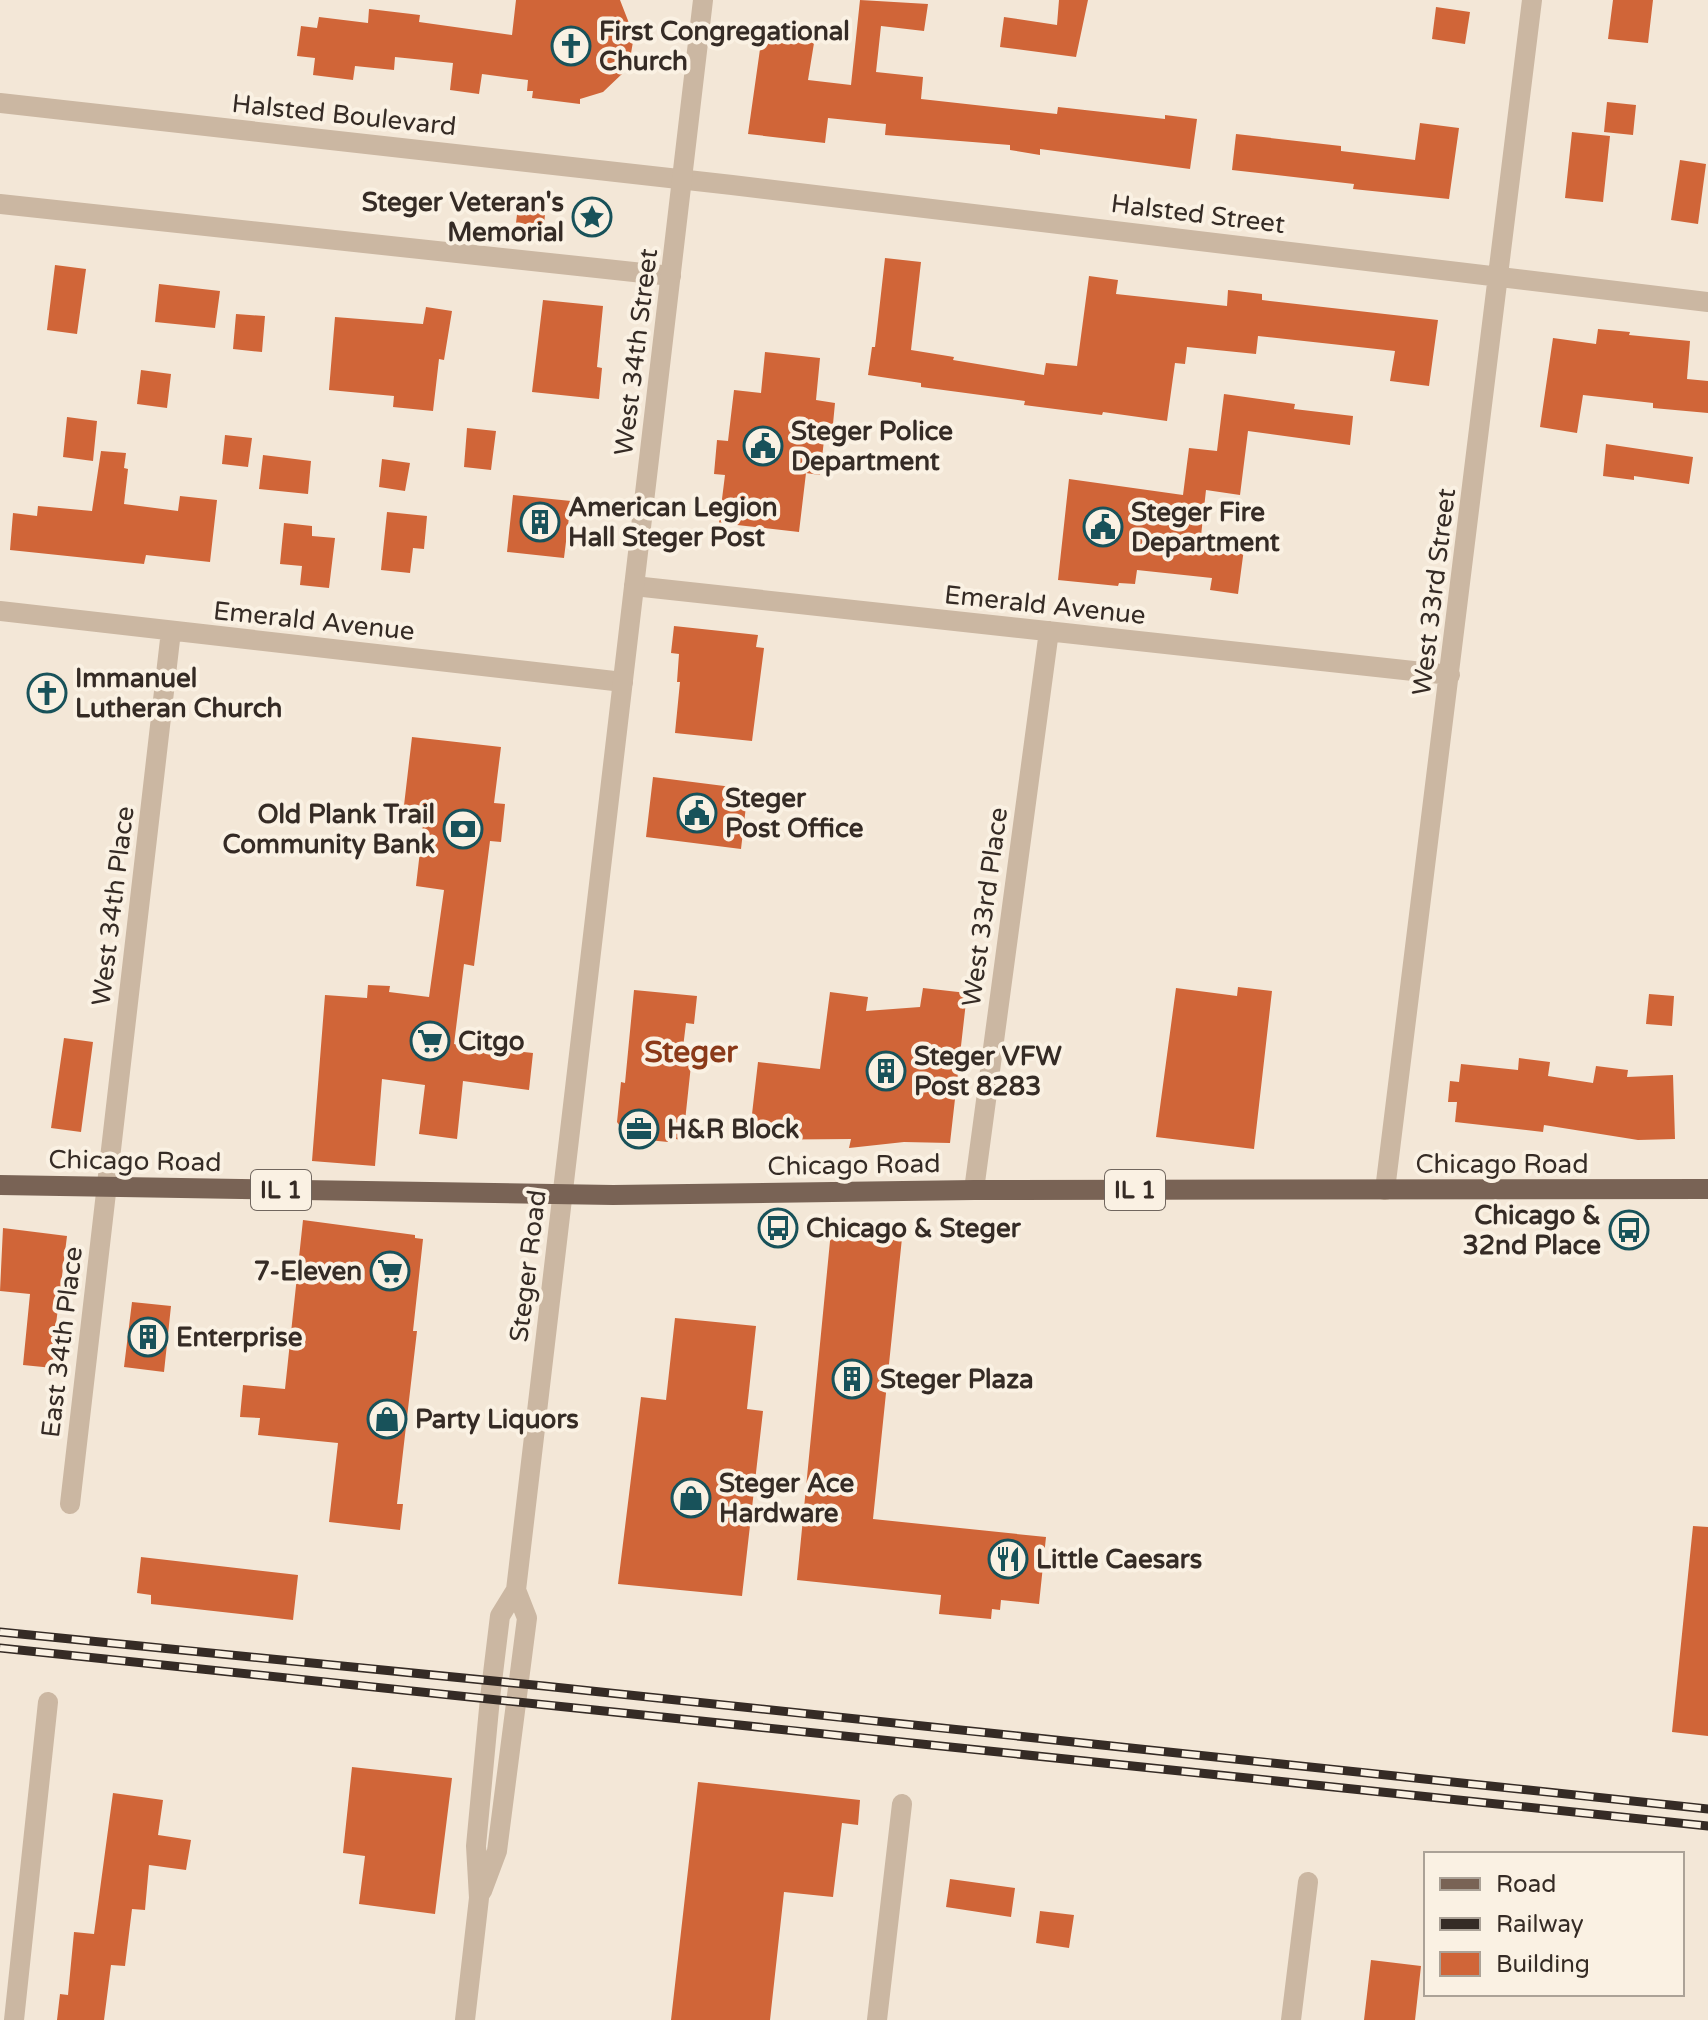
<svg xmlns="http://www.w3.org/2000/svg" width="1708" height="2020" font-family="'Varela Round',sans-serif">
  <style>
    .building { fill: #d06538 }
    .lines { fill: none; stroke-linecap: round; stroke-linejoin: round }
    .minor { stroke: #cbb7a2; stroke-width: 20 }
    .tertiary { stroke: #cbb7a2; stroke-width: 20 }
    .primary { stroke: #796355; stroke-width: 20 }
    .rail-casing { stroke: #352b25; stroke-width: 9 }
    .rail { stroke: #faf1e3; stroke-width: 6; stroke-dasharray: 18; stroke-linecap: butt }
    .labels { text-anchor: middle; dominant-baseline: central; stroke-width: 8; stroke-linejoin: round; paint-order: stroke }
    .shield { fill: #faf1e3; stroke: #70665e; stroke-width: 2 }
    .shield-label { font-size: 24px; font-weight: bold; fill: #352b25 }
    .poi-label { font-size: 26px; font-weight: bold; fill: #352b25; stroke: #faf1e3; text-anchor: start }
    .street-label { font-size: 26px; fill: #352b25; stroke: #faf1e3 }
    .quarter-label { font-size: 30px; font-weight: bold; fill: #8b3918; stroke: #faf1e3 }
  </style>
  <rect width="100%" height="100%" fill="#f3e7d7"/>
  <path class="building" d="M516 0H620L634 36 630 59 623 73 603 92 580 99V104L532 98 533 91H527L528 80 482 74 479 94 450 90 453 63 395 57 394 70 355 66 353 80 313 75 315 58 297 56 301 26 317 28 319 17 368 23 369 9 420 15 419 22 512 35Z
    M860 0 928 4 924 31 881 26 876 72 923 77 921 99 1057 114 1058 107 1165 119V115L1197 119 1190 169 1040 149V155L1010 150V145L885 135 886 124 828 118 825 143 748 134 762 35 814 43 808 80 851 85Z
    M1059 0H1088L1076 57 1000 47 1004 17 1057 25Z
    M1613 0H1653L1648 43 1608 39Z
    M1436 7 1470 12 1465 44 1432 39Z
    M1607 102 1636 105 1633 135 1604 132Z
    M1420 123 1459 128 1449 199 1353 189 1354 184 1232 170 1236 134 1341 146V151L1415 160Z
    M1572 132 1610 136 1603 202 1565 198Z
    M1680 160 1706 164 1698 224 1671 220Z
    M519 198 546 201 544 226 516 223Z
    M885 258 921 262 911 350 954 357 953 360 1044 375 1046 363 1077 366 1089 276 1118 280 1116 294 1227 306 1228 290 1262 294V300L1438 320 1429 386 1390 381 1395 351 1258 336 1256 354 1187 347 1185 364 1175 363 1167 421 1103 412 1102 415 1024 405 1025 401 921 387V383L868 375 872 347H875Z
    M55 265 86 269 77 334 47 330Z
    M159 284 220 291 215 328 155 322Z
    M543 300 603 306 597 367 602 368 599 399 532 392Z
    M426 307 452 311 444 360 439 359 433 411 393 407 394 396 329 390 335 317 423 324Z
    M236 314 265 316 262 352 233 349Z
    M1598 329 1630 332 1629 335 1690 341 1687 379 1708 381V413L1653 408V403L1583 395 1577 433 1540 427 1553 338 1596 344Z
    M765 352 820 358 816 400 835 403 833 424 826 423 820 475 806 473 799 532 719 523 725 475 714 474 717 440 728 441 734 390 761 393Z
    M141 370 171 374 167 408 137 404Z
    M1224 394 1295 404 1294 409 1353 416 1350 445 1248 431 1240 495 1206 490 1201 536 1245 541 1238 594 1210 590 1212 578 1137 570 1135 584 1119 583 1118 586 1058 580 1069 479 1183 495 1189 448 1217 451Z
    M67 417 97 421 93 461 63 457Z
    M467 428 496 431 491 470 464 467Z
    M225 435 252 438 248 467 222 464Z
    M1606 444 1693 457 1689 484 1634 476V480L1603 476Z
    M101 451 126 453 124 468 128 469 124 504 178 511 180 496 217 500 210 562 146 555 144 564 10 550 13 513 37 516 38 506 92 511Z
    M263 455 311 461 308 494 259 489Z
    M382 459 410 463 405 491 379 487Z
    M513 495 571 501 564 558 507 552Z
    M387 512 427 516 424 549 413 548 410 573 381 570Z
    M284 523 312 526V536L335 538 329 588 300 585 302 566 280 564Z
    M674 626 758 635 756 647 764 648 752 741 675 733 680 682H677L679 654 671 653Z
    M412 737 501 747 494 803 505 804 501 842 490 841 474 966 464 964 454 1044 533 1053 529 1090 463 1081 457 1139 419 1134 425 1085 382 1079 375 1166 312 1161 325 995 367 998 368 985 390 986 389 992 429 997 444 890 416 886 424 816 403 814Z
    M653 777 748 789 741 849 646 837Z
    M1238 987 1272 991 1254 1149 1156 1137 1176 988 1237 996Z
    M923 988 967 993 950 1143 904 1142 849 1148 851 1139 749 1140 758 1062 820 1069 830 992 868 997 866 1011 920 1007Z
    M634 990 697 996 694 1024 686 1023 681 1064 691 1065 683 1140 668 1138V1142L628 1138 617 1122 621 1082 625 1083Z
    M1649 994 1674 996 1672 1026 1646 1024Z
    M64 1038 93 1042 81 1132 51 1128Z
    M1519 1058 1550 1062 1548 1076 1593 1083 1596 1066 1628 1070 1627 1077 1673 1075 1675 1139 1638 1140 1544 1125 1543 1132 1455 1122 1457 1102H1448L1450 1081 1459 1082 1461 1064 1518 1070Z
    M303 1220 415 1235V1238L423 1239 413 1331H417L397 1504H403L400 1530 329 1522 338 1443 258 1435 260 1418 240 1417 243 1385 285 1389Z
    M3 1228 67 1236 54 1340 53 1368 23 1365 30 1294 0 1291Z
    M831 1231 902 1238 873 1519 1046 1537 1039 1604 1001 1600 1000 1610 992 1609 991 1619 939 1614 941 1595 797 1580Z
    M132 1302 171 1306 164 1372 124 1367Z
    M675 1318 756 1326 747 1409 763 1411 742 1596 618 1584 641 1397 666 1400Z
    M1693 1526 1708 1527V1736L1672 1732Z
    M141 1557 298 1575 293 1620 151 1604V1595L137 1593Z
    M352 1767 452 1778 435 1914 359 1904 365 1856 343 1853Z
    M698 1782 860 1800 858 1825 842 1823 833 1897 784 1892 770 2020H671Z
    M113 1793 163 1800 158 1835 191 1840 186 1870 149 1865 145 1910 132 1909 125 1966 111 1965 104 2020H57L60 1994 68 1995 74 1932 94 1934Z
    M950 1879 1015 1888 1011 1917 946 1907Z
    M1040 1911 1074 1915 1069 1948 1036 1943Z
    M1371 1960 1421 1966 1415 2020H1364Z"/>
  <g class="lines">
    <path class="minor" d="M0 103 732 185 1708 302
      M0 204 671 276
      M634 586 1450 675
      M0 611 623 682
      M974 1190 1049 631
      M1385 1190 1532 0
      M70 1504 171 631
      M14 2020 48 1702
      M877 2020 902 1804
      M1291 2020 1308 1882"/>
    <path class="tertiary" d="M482 1891 497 1851 527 1618 516 1590
      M465 2020 479 1898 476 1846 490 1698 500 1616 516 1590 703 0"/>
    <path class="primary" d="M0 1185 613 1195 974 1190 1708 1189"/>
    <defs>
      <path id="rail" d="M0 1632 544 1686 1708 1809
        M0 1648 1708 1826"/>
    </defs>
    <use href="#rail" class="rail-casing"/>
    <use href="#rail" class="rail"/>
  </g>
  <defs>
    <symbol id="church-ring" viewBox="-11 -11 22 22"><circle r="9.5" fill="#faf1e3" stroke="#18525a" stroke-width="1.5"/><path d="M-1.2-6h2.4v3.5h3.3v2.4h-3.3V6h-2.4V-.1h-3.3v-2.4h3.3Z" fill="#18525a"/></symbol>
    <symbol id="sight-ring" viewBox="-11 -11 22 22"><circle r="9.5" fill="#faf1e3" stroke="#18525a" stroke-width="1.5"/><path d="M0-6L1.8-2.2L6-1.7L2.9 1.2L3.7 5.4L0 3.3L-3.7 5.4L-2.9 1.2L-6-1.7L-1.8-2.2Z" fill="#18525a"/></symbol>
    <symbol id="civic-ring" viewBox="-11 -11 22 22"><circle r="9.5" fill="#faf1e3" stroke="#18525a" stroke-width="1.5"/><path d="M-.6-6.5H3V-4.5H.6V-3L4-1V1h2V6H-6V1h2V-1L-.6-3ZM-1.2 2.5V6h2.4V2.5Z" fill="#18525a"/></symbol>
    <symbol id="building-ring" viewBox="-11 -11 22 22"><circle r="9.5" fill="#faf1e3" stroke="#18525a" stroke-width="1.5"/><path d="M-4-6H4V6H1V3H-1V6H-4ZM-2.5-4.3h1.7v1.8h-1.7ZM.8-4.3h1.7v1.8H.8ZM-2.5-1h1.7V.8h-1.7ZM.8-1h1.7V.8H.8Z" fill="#18525a"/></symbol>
    <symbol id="bank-ring" viewBox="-11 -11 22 22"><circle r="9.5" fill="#faf1e3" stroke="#18525a" stroke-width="1.5"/><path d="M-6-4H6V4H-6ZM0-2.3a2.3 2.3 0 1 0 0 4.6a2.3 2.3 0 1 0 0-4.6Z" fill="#18525a"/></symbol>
    <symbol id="supermarket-ring" viewBox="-11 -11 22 22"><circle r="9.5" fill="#faf1e3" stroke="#18525a" stroke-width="1.5"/><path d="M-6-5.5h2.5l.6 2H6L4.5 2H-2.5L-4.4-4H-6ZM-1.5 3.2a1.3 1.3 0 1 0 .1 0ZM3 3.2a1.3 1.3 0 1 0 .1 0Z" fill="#18525a"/></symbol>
    <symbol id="office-ring" viewBox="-11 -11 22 22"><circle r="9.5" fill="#faf1e3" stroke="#18525a" stroke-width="1.5"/><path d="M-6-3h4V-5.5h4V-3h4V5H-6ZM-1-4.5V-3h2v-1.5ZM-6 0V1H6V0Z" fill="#18525a"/></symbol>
    <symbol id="bus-ring" viewBox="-11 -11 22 22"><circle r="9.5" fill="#faf1e3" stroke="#18525a" stroke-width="1.5"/><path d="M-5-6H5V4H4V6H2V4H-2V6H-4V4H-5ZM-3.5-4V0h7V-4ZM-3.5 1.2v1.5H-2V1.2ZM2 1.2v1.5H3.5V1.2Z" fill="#18525a"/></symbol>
    <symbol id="shop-ring" viewBox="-11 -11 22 22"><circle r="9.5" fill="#faf1e3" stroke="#18525a" stroke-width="1.5"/><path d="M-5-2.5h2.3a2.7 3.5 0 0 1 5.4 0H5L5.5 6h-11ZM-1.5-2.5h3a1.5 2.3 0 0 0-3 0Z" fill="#18525a"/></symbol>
    <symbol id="restaurant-ring" viewBox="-11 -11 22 22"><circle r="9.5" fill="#faf1e3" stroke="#18525a" stroke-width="1.5"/><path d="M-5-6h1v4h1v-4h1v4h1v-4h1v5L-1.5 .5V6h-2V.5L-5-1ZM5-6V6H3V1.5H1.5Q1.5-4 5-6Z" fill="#18525a"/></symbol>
  </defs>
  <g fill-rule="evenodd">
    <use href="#church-ring" x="549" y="24" width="44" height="44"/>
    <use href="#sight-ring" x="570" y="195" width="44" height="44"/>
    <use href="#civic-ring" x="741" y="424" width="44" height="44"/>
    <use href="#building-ring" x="518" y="500" width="44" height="44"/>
    <use href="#civic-ring" x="1081" y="505" width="44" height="44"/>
    <use href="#church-ring" x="25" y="671" width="44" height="44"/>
    <use href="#civic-ring" x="675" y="791" width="44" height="44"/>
    <use href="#bank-ring" x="441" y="807" width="44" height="44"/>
    <use href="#supermarket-ring" x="408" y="1019" width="44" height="44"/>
    <use href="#building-ring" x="864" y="1049" width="44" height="44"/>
    <use href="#office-ring" x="617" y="1107" width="44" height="44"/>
    <use href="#bus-ring" x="756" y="1206" width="44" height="44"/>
    <use href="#bus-ring" x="1607" y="1208" width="44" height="44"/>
    <use href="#supermarket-ring" x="368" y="1249" width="44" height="44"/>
    <use href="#building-ring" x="126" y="1315" width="44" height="44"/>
    <use href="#building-ring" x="830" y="1357" width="44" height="44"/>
    <use href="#shop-ring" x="365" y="1397" width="44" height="44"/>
    <use href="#shop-ring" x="669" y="1476" width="44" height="44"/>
    <use href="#restaurant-ring" x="986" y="1537" width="44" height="44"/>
  </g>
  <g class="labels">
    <g class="shield">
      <rect x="251" y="1170" width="60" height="40" rx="6"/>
      <rect x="1105" y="1170" width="60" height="40" rx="6"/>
    </g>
    <g class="shield-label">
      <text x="281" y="1190">IL 1</text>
      <text x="1135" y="1190">IL 1</text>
    </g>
    <g class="poi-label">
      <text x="599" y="31">First Congregational<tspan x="599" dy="30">Church</tspan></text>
      <text x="564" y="202" text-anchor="end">Steger Veteran's<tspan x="564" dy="30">Memorial</tspan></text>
      <text x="791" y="431">Steger Police<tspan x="791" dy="30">Department</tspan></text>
      <text x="568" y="507">American Legion<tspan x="568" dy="30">Hall Steger Post</tspan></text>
      <text x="1131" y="512">Steger Fire<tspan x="1131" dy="30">Department</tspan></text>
      <text x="75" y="678">Immanuel<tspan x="75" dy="30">Lutheran Church</tspan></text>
      <text x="725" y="798">Steger<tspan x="725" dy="30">Post Office</tspan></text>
      <text x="435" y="814" text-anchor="end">Old Plank Trail<tspan x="435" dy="30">Community Bank</tspan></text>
      <text x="458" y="1041">Citgo</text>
      <text x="914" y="1056">Steger VFW<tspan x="914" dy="30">Post 8283</tspan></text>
      <text x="667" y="1129">H&amp;R Block</text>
      <text x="1601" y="1215" text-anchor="end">Chicago &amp;<tspan x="1601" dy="30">32nd Place</tspan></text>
      <text x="806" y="1228">Chicago &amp; Steger</text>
      <text x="362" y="1271" text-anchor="end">7-Eleven</text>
      <text x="176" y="1337">Enterprise</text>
      <text x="880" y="1379">Steger Plaza</text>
      <text x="415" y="1419">Party Liquors</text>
      <text x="719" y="1483">Steger Ace<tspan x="719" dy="30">Hardware</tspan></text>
      <text x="1036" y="1559">Little Caesars</text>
    </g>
    <g class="street-label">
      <text transform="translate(344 115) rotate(6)">Halsted Boulevard</text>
      <text transform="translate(1198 214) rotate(7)">Halsted Street</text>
      <text transform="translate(636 352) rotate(-83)">West 34th Street</text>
      <text transform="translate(1434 592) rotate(-83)">West 33rd Street</text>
      <text transform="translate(1045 605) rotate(6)">Emerald Avenue</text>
      <text transform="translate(314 621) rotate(6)">Emerald Avenue</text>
      <text transform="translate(113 906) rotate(-83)">West 34th Place</text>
      <text transform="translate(985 907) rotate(-82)">West 33rd Place</text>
      <text transform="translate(135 1161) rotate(1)">Chicago Road</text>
      <text x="1502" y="1164">Chicago Road</text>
      <text transform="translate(854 1165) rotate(-1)">Chicago Road</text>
      <text transform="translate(528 1266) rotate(-83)">Steger Road</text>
      <text transform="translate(62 1342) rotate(-83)">East 34th Place</text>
    </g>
    <g class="quarter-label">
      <text x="691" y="1052">Steger</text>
    </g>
  </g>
  <rect x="1424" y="1852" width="260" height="144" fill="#faf1e3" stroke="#aba297" stroke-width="2"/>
  <rect x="1440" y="1878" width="40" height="12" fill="#796355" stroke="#aba297" stroke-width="2"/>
  <text x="1496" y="1892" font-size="24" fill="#352b25">Road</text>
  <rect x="1440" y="1918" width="40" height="12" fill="#352b25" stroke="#aba297" stroke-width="2"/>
  <text x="1496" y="1932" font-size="24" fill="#352b25">Railway</text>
  <rect x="1440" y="1952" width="40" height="24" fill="#d06538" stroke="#aba297" stroke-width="2"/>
  <text x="1496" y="1972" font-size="24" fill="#352b25">Building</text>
</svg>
